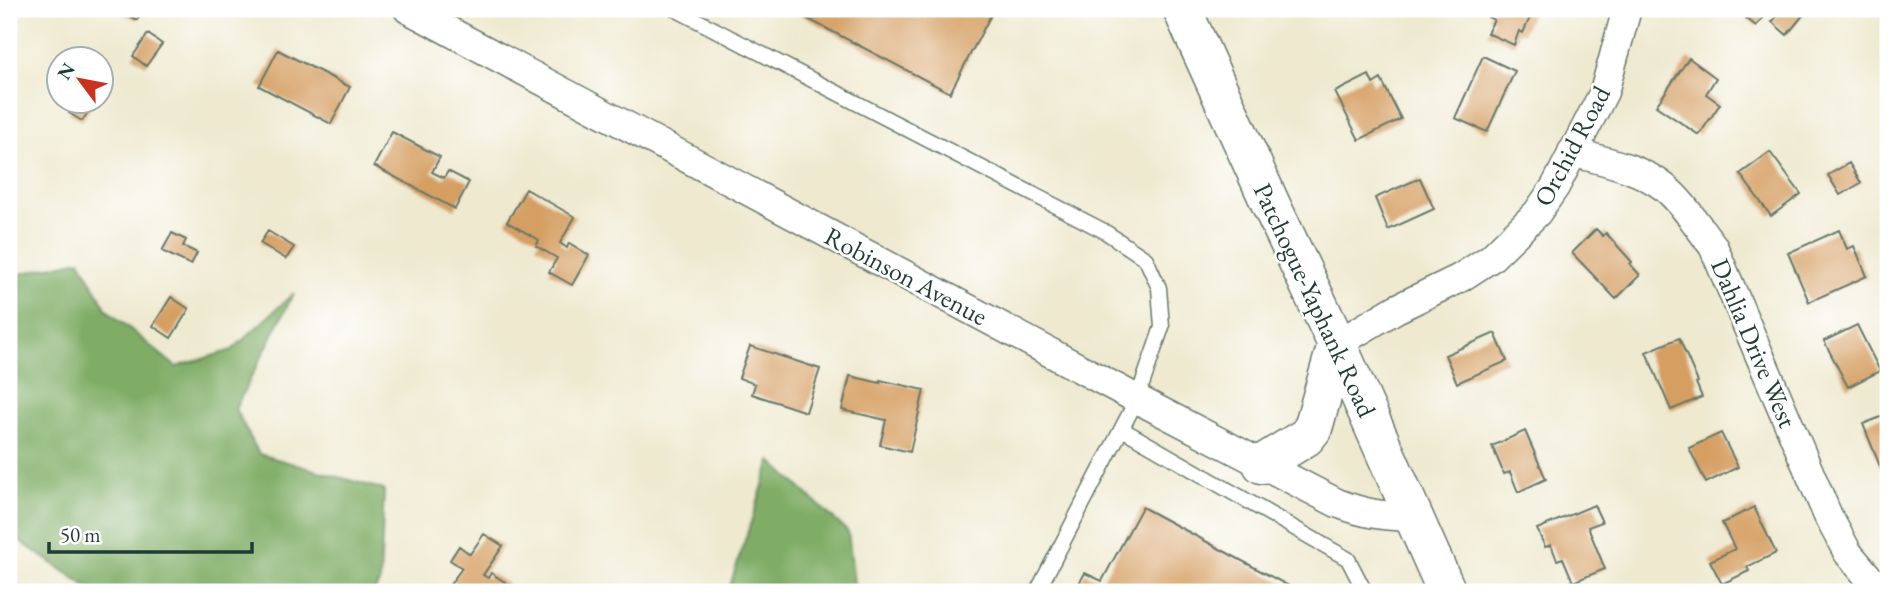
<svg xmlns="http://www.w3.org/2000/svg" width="1897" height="601" font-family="'EB Garamond',serif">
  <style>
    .forest { fill: #80ad66; stroke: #50754d; stroke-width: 2 }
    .building { fill: #d59f62 }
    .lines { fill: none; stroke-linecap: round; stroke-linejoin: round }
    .service-casing { stroke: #67796a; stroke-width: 17 }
    .minor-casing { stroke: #67796a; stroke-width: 31 }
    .primary-casing { stroke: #67796a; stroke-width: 41 }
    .service { stroke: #fff; stroke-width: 14 }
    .minor { stroke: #fff; stroke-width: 28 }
    .primary { stroke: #fff; stroke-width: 38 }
    .labels { text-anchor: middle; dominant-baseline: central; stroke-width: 5; stroke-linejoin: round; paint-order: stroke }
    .street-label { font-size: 26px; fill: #1f3d34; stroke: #fff }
  </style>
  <rect width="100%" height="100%" fill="#fff"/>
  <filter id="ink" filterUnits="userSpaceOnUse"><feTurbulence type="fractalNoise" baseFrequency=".0143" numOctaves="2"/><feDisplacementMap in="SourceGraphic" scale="14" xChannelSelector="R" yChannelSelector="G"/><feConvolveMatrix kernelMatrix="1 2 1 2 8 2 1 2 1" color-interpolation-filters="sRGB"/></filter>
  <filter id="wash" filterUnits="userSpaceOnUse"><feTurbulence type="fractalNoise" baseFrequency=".00686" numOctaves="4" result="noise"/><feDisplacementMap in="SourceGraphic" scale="28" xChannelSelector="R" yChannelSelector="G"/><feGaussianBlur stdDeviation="1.57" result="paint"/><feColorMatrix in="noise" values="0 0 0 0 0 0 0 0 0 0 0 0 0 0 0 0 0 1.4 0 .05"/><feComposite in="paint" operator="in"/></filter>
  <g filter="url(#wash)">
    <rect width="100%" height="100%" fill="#eee9cf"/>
    <path class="forest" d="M80 260 107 310 176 367 232 350 294 293 235 409 259 454 384 490 380 581 374 592H95L9 534V289L19 274Z
      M771 461 848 532 855 592H728Z"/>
    <g id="blocks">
      <path class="building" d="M116 9H143L137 20Z
        M789 9H994L950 93Z
        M1492 9H1534L1523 33 1519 31 1514 45 1487 33 1494 20 1488 17Z
        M1735 9H1770L1756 26Z
        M1783 9H1808L1787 35 1772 22Z
        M148 34 162 44 146 66 133 56Z
        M278 50 350 87 331 124 259 86Z
        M1483 56 1515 71 1487 132 1455 118Z
        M1689 58 1716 78 1706 94 1720 104 1699 135 1656 106Z
        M1369 75 1373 84 1381 79 1401 119 1359 140 1335 92Z
        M72 102H95L82 121 69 113 75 103Z
        M392 132 440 157 432 172 444 178 448 171 469 182 455 209 374 166Z
        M1770 152 1801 194 1771 216 1740 174Z
        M1849 163 1861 183 1840 195 1828 175Z
        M1420 178 1434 209 1388 230 1375 198Z
        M526 189 575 217 560 243 567 248 569 243 589 255 572 285 549 272 557 258 536 246 539 240 507 222Z
        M1596 229 1603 236 1606 233 1632 262 1630 264 1640 275 1616 299 1572 253Z
        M1839 230 1847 249 1854 246 1867 276 1809 302 1788 253Z
        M268 231 294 247 286 259 260 243Z
        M172 233 186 240 183 246 197 253 191 265 162 251Z
        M171 297 189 309 171 338 153 326Z
        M1857 325 1880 371 1848 387 1824 341Z
        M1495 333 1507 361 1457 383 1445 355Z
        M1679 338 1698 382 1696 383 1702 397 1671 410 1646 352Z
        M750 346 820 369 806 412 752 394 755 384 739 378Z
        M850 376 880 383V380L924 390 910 452 880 445 886 420 842 410Z
        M1888 414V468L1882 471 1863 424Z
        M1525 431 1546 479 1518 492 1510 472 1504 474 1492 446Z
        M1721 433 1738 467 1706 483 1689 448Z
        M1594 505 1602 522 1588 527 1605 569 1573 582 1563 558 1557 560 1551 545 1545 547 1537 529Z
        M1142 507 1300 592H1074L1085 573 1102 581Z
        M1754 507 1776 553 1747 567 1749 571 1722 584 1710 561 1735 549 1722 523Z
        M484 534 503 546 483 575 488 578 491 573 520 592H459L449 586 462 568 450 560 459 546 470 554Z"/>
    </g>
  </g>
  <g filter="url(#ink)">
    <use href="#blocks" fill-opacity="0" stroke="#67796a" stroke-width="2"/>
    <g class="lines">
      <defs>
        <path id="service" d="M675 9 1104 231 1146 259 1159 288 1162 327 1137 399 1037 592
          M1122 429 1348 559 1365 592"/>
        <path id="minor" d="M408 9 1137 399 1337 503C1365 514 1383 516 1413 517
          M1572 152C1603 161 1638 167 1664 187 1683 202 1698 227 1713 246L1828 516 1848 553 1881 592
          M1337 344 1396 309 1460 278 1491 258 1537 213 1555 187 1604 92 1627 9"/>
        <path id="primary" d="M1182 9 1272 207 1337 344 1447 592
          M1262 464 1306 437 1313 428 1337 344"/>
      </defs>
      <use href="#service" class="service-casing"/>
      <use href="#minor" class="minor-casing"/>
      <use href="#primary" class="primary-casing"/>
      <use href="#service" class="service"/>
      <use href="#minor" class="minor"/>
      <use href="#primary" class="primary"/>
    </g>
  </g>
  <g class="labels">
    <g class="street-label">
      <text transform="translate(1572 146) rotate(-62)">Orchid Road</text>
      <text transform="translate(906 276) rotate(28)">Robinson Avenue</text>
      <text transform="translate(1315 300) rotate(65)">Patchogue-Yaphank Road</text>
      <text transform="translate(1754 343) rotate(67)">Dahlia Drive West</text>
    </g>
  </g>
  <rect width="1897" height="601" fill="none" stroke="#fff" stroke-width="35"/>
  <g transform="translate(80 80) rotate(302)"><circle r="33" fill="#ffffff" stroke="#a5b1ae" stroke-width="2"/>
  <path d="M0-5L12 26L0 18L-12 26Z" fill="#c8321e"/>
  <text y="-10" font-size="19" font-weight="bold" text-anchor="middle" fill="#1f3d34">N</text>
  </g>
  <path d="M49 542v10h203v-10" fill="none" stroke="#1f3d34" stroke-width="3.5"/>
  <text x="60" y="542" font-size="21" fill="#1f3d34" stroke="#ffffff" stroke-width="5" paint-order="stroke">50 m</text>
</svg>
